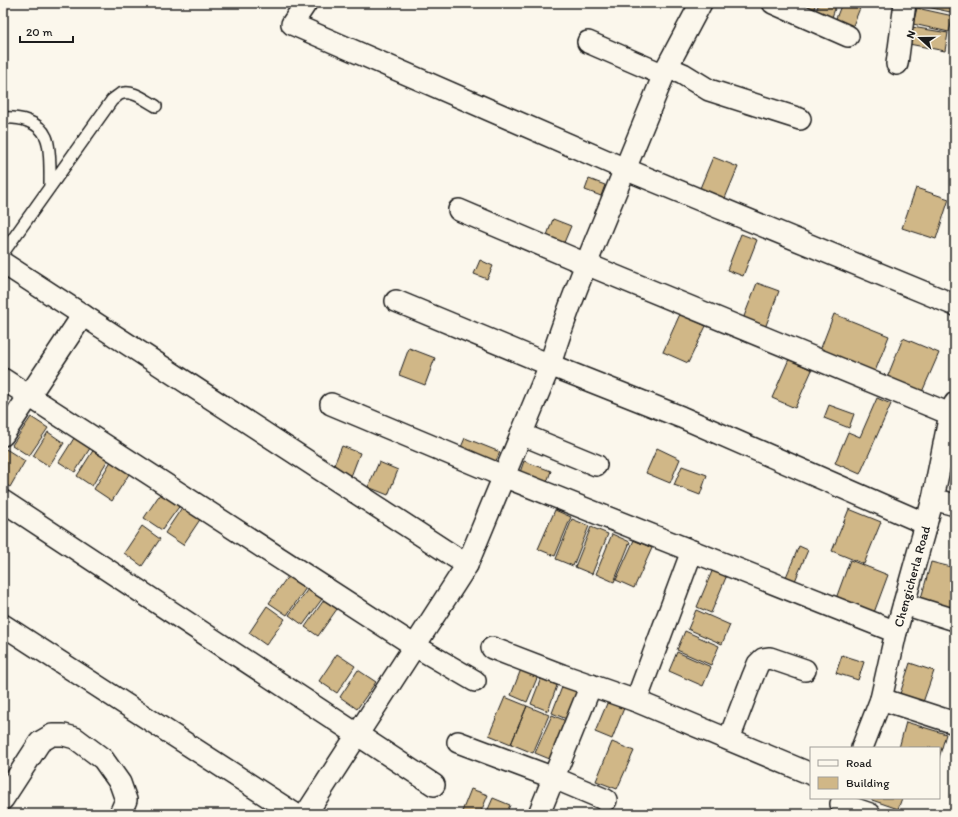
<svg xmlns="http://www.w3.org/2000/svg" width="958" height="817" font-family="Itim,sans-serif">
  <style>
    .building { fill: #d0b787; stroke: #1c1c1c }
    .lines { fill: none; stroke-linecap: round; stroke-linejoin: round }
    .service-casing { stroke: #1c1c1c; stroke-width: 14 }
    .minor-casing { stroke: #1c1c1c; stroke-width: 24 }
    .service { stroke: #fbf7ec; stroke-width: 11 }
    .minor { stroke: #fbf7ec; stroke-width: 21 }
    .labels { text-anchor: middle; dominant-baseline: central; stroke-width: 3; stroke-linejoin: round; paint-order: stroke }
    .street-label { font-size: 13px; fill: #1c1c1c; stroke: #fbf7ec }
  </style>
  <rect width="100%" height="100%" fill="#fbf7ec"/>
  <filter id="ink" filterUnits="userSpaceOnUse"><feTurbulence type="fractalNoise" baseFrequency=".025" numOctaves="2"/><feDisplacementMap in="SourceGraphic" scale="8" xChannelSelector="R" yChannelSelector="G"/><feConvolveMatrix kernelMatrix="1 2 1 2 8 2 1 2 1" color-interpolation-filters="sRGB"/></filter>
  <g filter="url(#ink)">
    <path class="building" d="M798 3H816L813 11Z
      M819 3H837L831 20 815 14Z
      M842 3H862L852 28 835 21Z
      M919 3H955V13L918 5Z
      M917 8 953 16 949 32 913 24Z
      M912 27 948 33 945 51 909 44Z
      M713 157 738 167 723 203 698 193Z
      M589 179 605 185 601 196 585 190Z
      M916 188 949 199 936 239 902 228Z
      M553 219 571 226 563 245 546 238Z
      M741 234 757 240 743 276 727 270Z
      M480 260 493 266 487 279 474 274Z
      M757 283 779 291 765 328 743 319Z
      M680 314 706 326 688 363 663 352Z
      M834 314 889 336 874 374 819 353Z
      M903 338 939 353 922 392 887 378Z
      M409 348 435 358 425 385 399 375Z
      M789 359 812 370 795 408 772 398Z
      M877 398 891 404 860 474 835 463 848 432 860 437Z
      M829 405 854 414 849 428 824 418Z
      M31 417 48 428 29 456 12 445Z
      M48 432 64 443 49 466 33 456Z
      M76 435 92 445 75 472 59 462Z
      M465 438 500 452 494 465 459 452Z
      M342 446 360 453 350 479 331 472Z
      M657 448 680 459 670 483 646 473Z
      M6 449 25 461 10 487 3 483V454Z
      M94 449 109 458 92 486 77 476Z
      M113 458 131 471 112 501 94 489Z
      M524 461 551 471 546 485 519 475Z
      M379 462 398 470 388 495 368 487Z
      M682 466 707 475 700 495 674 485Z
      M162 491 181 504 162 530 144 518Z
      M183 506 201 518 183 545 165 533Z
      M849 509 881 522 864 564 832 551Z
      M555 510 571 517 555 556 538 549Z
      M572 519 589 526 573 566 556 559Z
      M142 526 160 539 142 566 124 553Z
      M591 527 608 534 592 574 575 567Z
      M612 534 630 542 614 582 596 574Z
      M634 540 652 548 634 588 616 580Z
      M799 546 808 550 795 581 786 577Z
      M850 560 888 575 872 618 834 604Z
      M931 562 955 568V611L920 602Z
      M713 569 727 575 711 613 697 607Z
      M288 576 306 588 287 615 269 603Z
      M308 589 322 599 303 625 289 615Z
      M324 600 337 609 318 636 305 627Z
      M267 606 285 619 266 645 249 633Z
      M696 610 730 625 722 644 688 629Z
      M685 631 719 646 711 665 677 650Z
      M677 652 711 667 703 686 669 671Z
      M337 654 355 666 337 693 319 681Z
      M842 655 864 662 858 680 836 673Z
      M910 663 934 671 921 708 898 700Z
      M523 664 540 671 527 702 511 695Z
      M358 670 376 682 357 709 340 697Z
      M543 673 559 680 548 711 531 704Z
      M564 682 581 688 569 720 552 713Z
      M505 697 527 706 511 744 489 735Z
      M608 701 624 708 612 739 595 732Z
      M527 706 549 715 533 753 511 744Z
      M552 715 573 724 557 762 535 753Z
      M906 722 946 734 939 758V748H899Z
      M612 742 634 751 617 789 596 781Z
      M471 789 488 795 480 814H461Z
      M493 798 510 805 506 814H486Z
      M872 798H902L898 809 872 800Z
      M515 809 528 814H513Z"/>
    <g class="lines">
      <defs>
        <path id="service" d="M3 118C19 117 39 121 46 137 51 147 50 175 50 187
          M3 253 112 100C115 98 117 96 120 94 132 89 145 100 156 106"/>
        <g id="minor">
          <path d="M306 3 292 24 625 169 955 305"/>
          <path d="M773 3 848 36"/>
          <path d="M588 42 664 75"/>
          <path d="M897 64 905 3"/>
          <path d="M667 67 701 3"/>
          <path d="M459 210 586 264 950 414"/>
          <path d="M3 263 467 565 306 814"/>
          <path d="M396 301 550 365C562 323 579 282 595 242 619 183 643 125 667 67L683 74 709 90 800 119"/>
          <path d="M3 379 415 646 475 681"/>
          <path d="M331 404 503 476 896 632"/>
          <path d="M521 434 596 465"/>
          <path d="M3 435 83 315"/>
          <path d="M933 499 955 505"/>
          <path d="M3 501 434 785"/>
          <path d="M467 565 550 365 681 417 926 524"/>
          <path d="M904 604 955 620"/>
          <path d="M3 625 295 814"/>
          <path d="M492 648 562 675 636 701 811 774"/>
          <path d="M881 699 955 723"/>
          <path d="M636 701 692 551"/>
          <path d="M729 739 753 676 758 664 763 659 770 658 805 670"/>
          <path d="M458 742 554 778 606 800"/>
          <path id="s1" d="M862 748 881 699 896 632 933 499 950 414 955 403"/>
          <path d="M3 799 40 742 52 735H64L75 738 103 759 120 783 126 800 120 814"/>
          <path d="M841 804 870 814"/>
          <path d="M539 814 591 685"/>
        </g>
      </defs>
      <use href="#service" class="service-casing"/>
      <use href="#minor" class="minor-casing"/>
      <use href="#service" class="service"/>
      <use href="#minor" class="minor"/>
    </g>
  </g>
  <g class="labels">
    <g class="street-label">
      <text stroke="none"><textPath href="#s1" startOffset="179">Chengicherla Road</textPath></text>
    </g>
  </g>
  <rect width="958" height="817" fill="none" stroke="#fbf7ec" stroke-width="16"/>
  <rect x="8" y="8" width="942" height="801" fill="none" stroke="#1c1c1c" stroke-width="1.5" filter="url(#ink)"/>
  <rect x="810" y="747" width="130" height="52" fill="#fbf7ec" stroke="#a29f99"/>
  <rect x="818" y="760" width="20" height="6" fill="#fbf7ec" stroke="#a29f99"/>
  <text x="846" y="767" font-size="12" fill="#1c1c1c">Road</text>
  <rect x="818" y="777" width="20" height="12" fill="#d0b787" stroke="#a29f99"/>
  <text x="846" y="787" font-size="12" fill="#1c1c1c">Building</text>
  <g transform="translate(920 38) rotate(291)" stroke="#fbf7ec" stroke-width="3" paint-order="stroke">
  <path d="M0-3L7 15L0 10L-7 15Z" fill="#1c1c1c"/>
  <text y="-6" font-size="11" font-weight="bold" text-anchor="middle" fill="#1c1c1c">N</text>
  </g>
  <path d="M20 36v6h53v-6" fill="none" stroke="#1c1c1c" stroke-width="2"/>
  <text x="26" y="36" font-size="12" fill="#1c1c1c" stroke="#fbf7ec" stroke-width="3" paint-order="stroke">20 m</text>
</svg>
